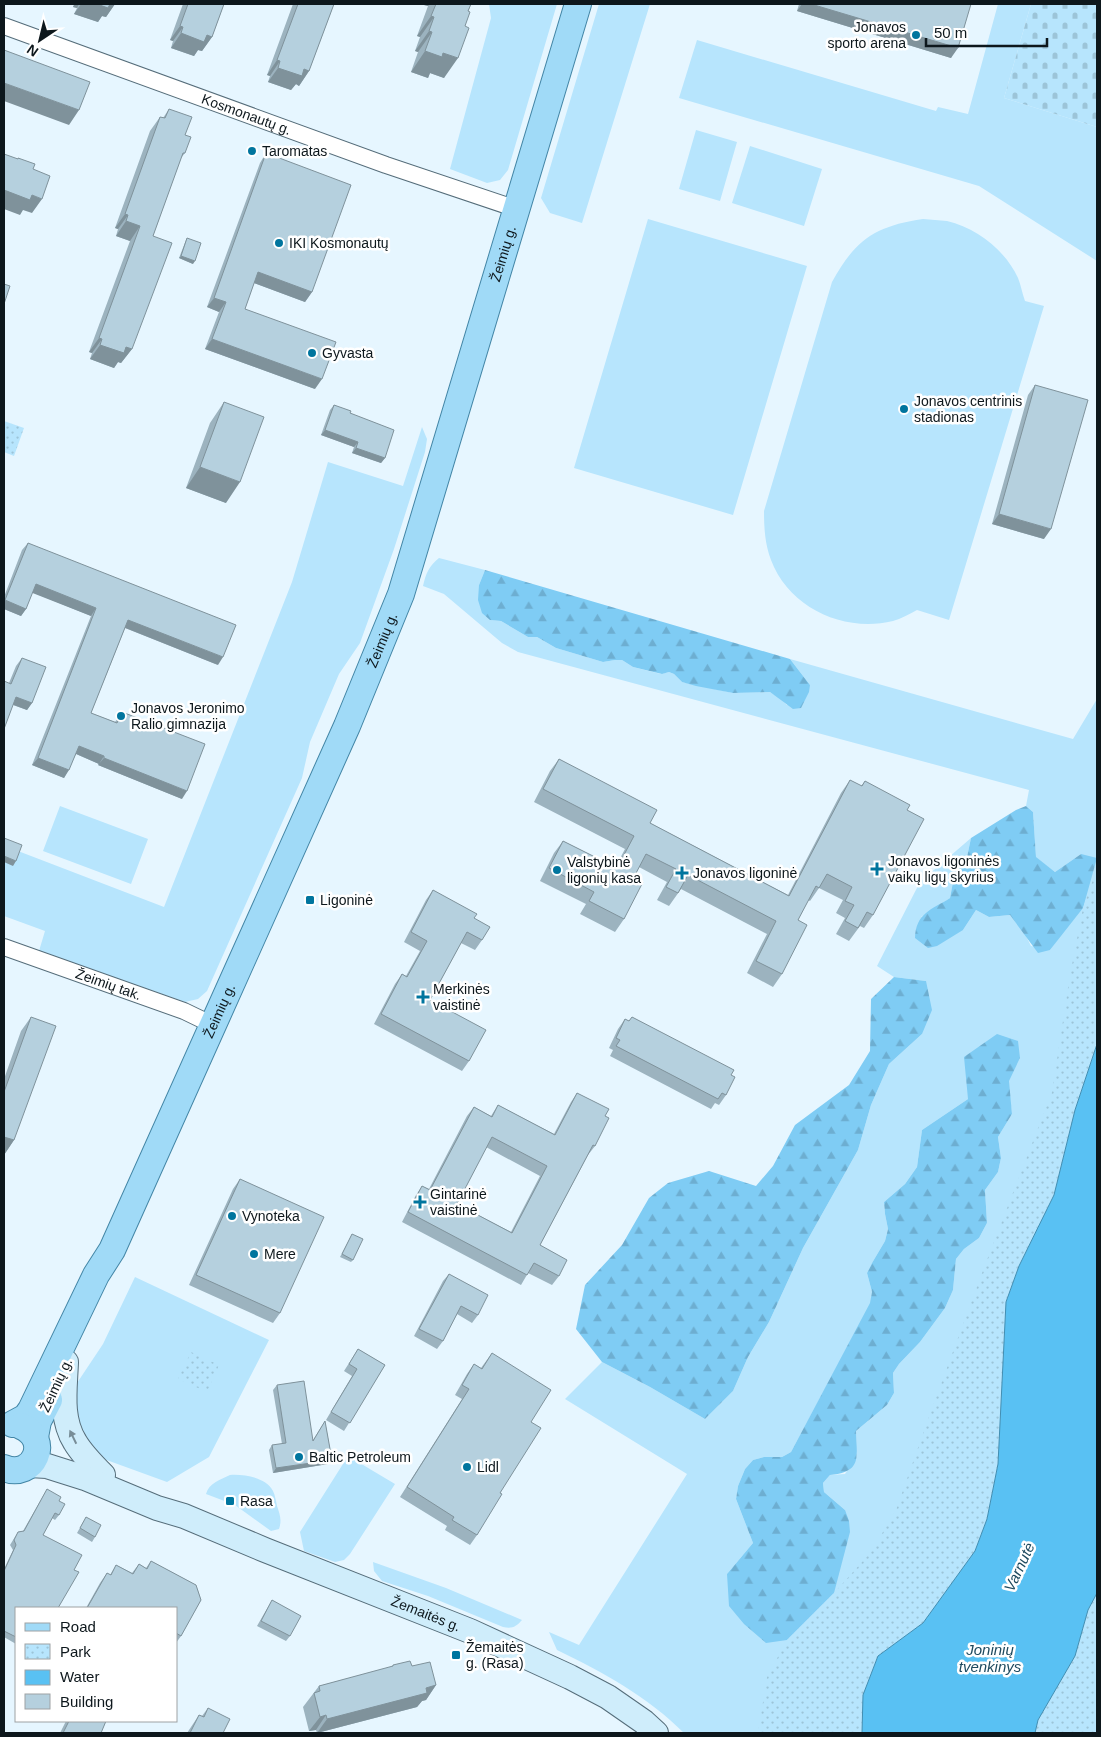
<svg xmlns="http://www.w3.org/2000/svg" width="1101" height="1737" font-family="Arial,sans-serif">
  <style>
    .grass { fill: #b7e5fd; fill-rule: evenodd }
    .forest { fill: url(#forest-firs) }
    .cemetery { fill: url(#cemetery-stones) }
    .park { fill: url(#park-dots) }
    .water { fill: #59c1f3; stroke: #428eb2 }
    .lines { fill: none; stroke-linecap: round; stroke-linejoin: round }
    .street-casing { stroke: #556d7a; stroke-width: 18 }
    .secondary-casing { stroke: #556d7a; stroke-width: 26 }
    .primary-casing { stroke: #4386a6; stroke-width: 28 }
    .street { stroke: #fff; stroke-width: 16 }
    .secondary { stroke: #cfedfb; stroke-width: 24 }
    .primary { stroke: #a0daf7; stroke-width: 26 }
    .wall { fill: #9cb3bf; fill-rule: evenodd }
    .shaded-wall { fill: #7f929b }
    .building { fill: #b5d0de; stroke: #7f929b; fill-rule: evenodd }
    .oneway { fill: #788d97 }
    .poi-dot { fill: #00759e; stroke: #fff; stroke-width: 2 }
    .labels { text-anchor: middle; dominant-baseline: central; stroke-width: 5; stroke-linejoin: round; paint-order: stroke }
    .poi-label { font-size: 14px; fill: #0d171c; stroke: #fff; text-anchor: start }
    .street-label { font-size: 14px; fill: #0d171c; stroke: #fff }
    .water-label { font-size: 15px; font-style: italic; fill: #1e4a5f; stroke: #fff }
  </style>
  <defs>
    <pattern id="forest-firs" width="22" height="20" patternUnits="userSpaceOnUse" patternTransform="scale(1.25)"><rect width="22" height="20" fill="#7fccf4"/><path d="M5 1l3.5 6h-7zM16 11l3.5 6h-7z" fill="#6daed1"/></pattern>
    <pattern id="cemetery-stones" width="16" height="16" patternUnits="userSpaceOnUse" patternTransform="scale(1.25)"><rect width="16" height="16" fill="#b7e5fd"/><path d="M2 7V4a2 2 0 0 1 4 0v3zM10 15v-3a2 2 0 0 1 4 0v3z" fill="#9cc4d8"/></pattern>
    <pattern id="park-dots" width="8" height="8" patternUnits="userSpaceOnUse" patternTransform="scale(1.25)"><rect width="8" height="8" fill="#b7e5fd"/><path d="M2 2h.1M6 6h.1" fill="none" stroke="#9cc4d8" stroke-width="1.8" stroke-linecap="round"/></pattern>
  </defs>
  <rect width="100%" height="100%" fill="#e6f6ff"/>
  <path class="grass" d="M489 4H557L508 170 500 180 487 183 450 169 491 18Z
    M599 4H650L582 223 550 213 541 198Z
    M998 4H1031L1004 98 1097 127V261L979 186 679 98 697 40 936 111 938 107 968 114Z
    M696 130 737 142 720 201 679 189Z
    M750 146 822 169 804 226 732 203Z
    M648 219 807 266 733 515 574 468Z
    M923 219C931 220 939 220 947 221 977 228 1005 250 1018 278 1021 285 1022 293 1025 301L1044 306 949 620 917 610C909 614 901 619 893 621 844 633 789 608 771 560 765 544 764 528 764 511L832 282C855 240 875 226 923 219Z
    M422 427 427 439 425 452 394 549 360 643 339 674 310 742 302 778 207 991 198 999 185 1002 39 951 45 931 4 916V862L18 851 164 907 292 582 328 462 403 486Z
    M439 558 485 570 479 585 490 620 501 621 528 637H537L556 648 603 662 615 660H622L633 667 661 674 669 672 674 674 682 682 733 693 770 692 778 697 787 705 810 685 790 659 1073 739 1097 699V1044L863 1695 862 1733H684C648 1697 603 1672 557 1650L549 1632 579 1645 687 1474 565 1399 602 1362 650 1387 705 1419 733 1391 748 1357 769 1322 803 1248 858 1150 871 1105 889 1064 922 1034 926 981 894 977 877 966 920 882 971 838 967 857 956 866 950 898 921 917 963 930 976 910 989 917 1010 915 1024 932 1031 946 1050 950 1058 939 1081 854 1055 872 1036 858 1033 812 1026 806 1029 790 518 652 502 643 444 594 423 586C426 573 429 566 439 558ZM1020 1058 1008 1081 1012 1114 998 1137 1001 1158 998 1172 985 1190 987 1223 979 1238 964 1249 956 1259 953 1290 945 1308 920 1342 899 1364 893 1373 894 1393 887 1405 856 1431 857 1456 845 1474 830 1475 823 1483 824 1492 845 1510 727 1574 753 1543 736 1499 738 1486 745 1469 753 1460 764 1457H782L791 1452 871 1303 872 1292 867 1273 872 1263 885 1241 888 1229 885 1214 884 1202 905 1184 917 1167 922 1130 968 1099Z
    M60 806 148 839 131 884 43 851Z
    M135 1277 269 1340 209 1457 167 1482 101 1458 80 1442 73 1389 103 1344Z
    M348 1456 395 1484 350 1554 344 1560 335 1562 304 1551 300 1532Z
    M230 1475C243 1474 266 1477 273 1491 275 1495 276 1501 277 1506 280 1515 282 1520 279 1529L271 1531 235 1505 206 1494C209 1483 220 1480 230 1475Z
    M373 1562 446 1588 522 1620C516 1627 512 1629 503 1627L428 1596 382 1581 374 1571Z"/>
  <path class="forest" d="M485 570 790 659 810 685 809 692 801 708 793 709 770 692 733 693 696 686 682 682 674 674 669 672 662 674 633 667 622 660H615L603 662 556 648 537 637H528L501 621 490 620 482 613 478 600 479 585Z
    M1026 806 1033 812 1036 857 1055 872 1081 854 1097 858 1083 908 1050 950 1038 953 1010 915 989 917 976 910 963 930 937 946 928 948 915 938C916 913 931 910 950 898L956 866 967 857 971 838 1016 810Z
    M894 977 926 981 932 1010 922 1034 889 1064 871 1105 858 1150 803 1248 769 1322 748 1357 733 1391 705 1419 650 1387 602 1362 576 1329 585 1285 622 1245 649 1198 668 1183 709 1171 756 1186 773 1166 795 1125 849 1085 870 1051 871 999Z
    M997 1034 1018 1041 1020 1058 1009 1081 1012 1114 998 1137 1001 1158 998 1172 985 1190 987 1223 979 1238 964 1249 956 1259 953 1290 945 1308 920 1342 899 1364 893 1373 894 1393 887 1405 856 1431C857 1458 862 1472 830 1475L823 1483 824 1492 845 1510 849 1521 850 1532 834 1593 787 1640 766 1643 744 1624 729 1606 727 1574 753 1543 736 1499 738 1486 745 1469 753 1460 764 1457H782L791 1452 870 1303 872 1292 867 1273 872 1263 885 1241 888 1229 885 1214 884 1202 905 1184 917 1167 922 1130 968 1099 964 1057Z"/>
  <path class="cemetery" d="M1031 4H1097V127L1004 98Z"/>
  <path class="park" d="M4 421 24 428 14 456 4 452Z
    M1097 868V1044L1075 1110 1054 1195 1019 1266 1006 1302 998 1464 987 1519 975 1551 923 1623 878 1656 863 1695 862 1733H758L767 1677 787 1640 834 1593 871 1552 896 1510 931 1411 985 1265 1052 1092 1070 975 1083 908Z
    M191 1352 219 1365 207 1392 178 1379Z
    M1097 1593V1733H1035L1038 1720 1075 1656 1088 1610Z"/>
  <path class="water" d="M1097 1044V1593L1088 1610 1075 1656 1038 1720 1035 1733H862L863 1695 878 1656 923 1623 975 1551 987 1519 998 1464 1006 1302 1019 1266 1054 1195 1075 1110Z"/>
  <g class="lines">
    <defs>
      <g id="street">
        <path id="s1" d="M4 26 386 165 517 209"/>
        <path id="s2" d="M4 947 184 1011 213 1025"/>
      </g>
      <g id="secondary">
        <path d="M66 1362C65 1389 60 1418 75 1442 82 1454 93 1465 103 1475"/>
        <path id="s3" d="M29 1465 47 1466 85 1478 157 1508 184 1516 265 1550 470 1631 570 1677 608 1697 644 1722 656 1733"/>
      </g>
      <g id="primary">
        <path id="s4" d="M13 1424 26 1417 31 1410 96 1275 112 1250 347 726 401 594 578 4"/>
        <path d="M35 1437 38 1421 49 1400"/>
        <path d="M4 1468C34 1480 52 1439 21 1426"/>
      </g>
    </defs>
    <use href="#street" class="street-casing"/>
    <use href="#secondary" class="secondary-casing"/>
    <use href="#primary" class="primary-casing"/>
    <use href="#street" class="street"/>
    <use href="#secondary" class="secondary"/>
    <use href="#primary" class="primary"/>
  </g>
  <path class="wall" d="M74 4H115L106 17 102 16 98 22 74 14 77 8 73 7Z
    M183 4H224L212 37 202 51 198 50 194 56 171 48 173 41 170 40Z
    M293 4H334L309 71 299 86 296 84 291 90 268 82 270 76 267 75Z
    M420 4H471L444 78 430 73 428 78 411 72 418 52 415 51 420 37 417 36 428 6Z
    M799 4H971L951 58 797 11Z
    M169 109 185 135V153L181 158 153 236 132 349 121 363 118 362 114 368 90 359 92 353 89 352 130 241 116 236 118 229 115 228 150 131 160 117 163 118Z
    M266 153 312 292 305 302 254 283 245 309 315 389 205 349 219 312 207 307 260 163Z
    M187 238 193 264 179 258 186 240Z
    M1035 385 1044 539 992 524 1028 395Z
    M224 402 226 503 186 488 210 423Z
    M334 405 350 413 385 458 381 463 352 453 354 447 321 435 330 410Z
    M28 543 218 665 125 628 91 713 115 722 122 712 182 799 98 765 99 764 76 754 64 778 32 765 91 616 32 592 26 609 21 616 4 609V597L22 550Z
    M22 658 32 703 27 710 13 705 9 683 16 666Z
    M559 759 650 823 788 895 841 793 850 780 861 786 865 781 907 810 873 915 864 928 860 926 849 941 836 934 845 918 836 913 843 900 819 888 810 901 808 900 798 920 782 974 773 987 747 973 767 934 681 889 669 906 657 900 667 882 639 867 634 877 624 919 615 932 580 914 586 904 540 881 554 853 563 841 615 868 625 849 534 802 550 771Z
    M433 890 474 918 482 940 475 950 461 943 430 1000 469 1061 462 1071 374 1024 395 984 402 974 406 976 420 951 404 942 426 900Z
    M31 1017 14 1140 4 1155V1079L21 1031Z
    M632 1017 731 1075 726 1095 719 1105 715 1103 711 1109 610 1056 613 1050 609 1048 618 1029 625 1019 629 1021Z
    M577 1093 605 1116 595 1146 588 1155 540 1245 559 1276 552 1285 528 1273 521 1285 402 1222 416 1195 422 1186 429 1189 467 1116 474 1107 491 1116 498 1105 554 1134 571 1102ZM486 1147 540 1176 511 1232 457 1204Z
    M240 1179 280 1313 273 1323 189 1285 233 1189Z
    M352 1234 353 1260 351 1262 340 1257Z
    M449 1274 478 1315 472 1323 457 1314 443 1341 437 1349 414 1336 443 1281Z
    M358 1349 385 1365 344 1431 326 1420 352 1376 344 1371Z
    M492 1353 531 1422 500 1493 477 1535 470 1545 445 1530 447 1526 400 1497 462 1399 455 1395 467 1374 474 1364 481 1368Z
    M277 1385 313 1440 325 1421 332 1460 328 1464 273 1473 269 1450 272 1445 282 1444 273 1390Z
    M47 1489 59 1501V1515L55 1520 52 1518 43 1535 16 1608V1644L4 1637V1569L13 1550 10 1545 18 1532 23 1531Z
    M86 1517 95 1537 92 1542 77 1533Z
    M151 1561 196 1585 201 1600 181 1636 176 1643V1608H86L100 1583 107 1573 110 1575 116 1565 132 1573 139 1564 146 1568Z
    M272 1600 290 1636 286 1641 257 1626Z
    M393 1665 412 1666 436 1685 426 1700 422 1701 417 1707 317 1733 316 1730 309 1731 303 1707 319 1686 392 1667Z
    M208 1708 223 1733H187L199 1715 202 1716Z
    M66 1721H106L101 1733H60Z"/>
  <path class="shaded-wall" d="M75 4H79L77 8 73 7Z
    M81 4H115L106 17 102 16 98 22 74 14Z
    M420 4H430L428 6Z
    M802 4H811L958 48 951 58 797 11Z
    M431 16 434 17 420 37 417 36Z
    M180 26 183 27 173 41 170 40Z
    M429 31 432 32 418 52 415 51Z
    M181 33 207 35 212 37 202 51 198 50 194 56 171 48Z
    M425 51 443 53 458 58 444 78 430 73 428 78 411 72Z
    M277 60 280 61 270 76 267 75Z
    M278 68 304 69 309 71 299 86 296 84 291 90 268 82Z
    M4 83 79 110 69 125 4 101Z
    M4 190 32 195 42 199 32 213 23 210 20 215 4 209Z
    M125 214 128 215 118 229 115 228Z
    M126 221 140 226 130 241 116 236Z
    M181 256 195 261 193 264 179 258Z
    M258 272 312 292 305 302 251 282Z
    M214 298 226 302 219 312 207 307Z
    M99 338 102 339 92 353 89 352Z
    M212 339 322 379 315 389 205 349Z
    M100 345 126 347 132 349 121 363 118 362 114 368 90 359Z
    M325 430 358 442 354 447 321 435Z
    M356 448 385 458 381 463 352 453Z
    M200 467 240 482 226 503 186 488Z
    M999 514 1051 529 1044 539 992 524Z
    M36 584 96 608 91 616 30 592Z
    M5 600 26 609 21 616 4 609V602Z
    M128 620 223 657 218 665 123 627Z
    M16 697 32 703 27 710 11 704Z
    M79 746 104 756 99 764 74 753Z
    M38 758 69 770 64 778 32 765Z
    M104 758 187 791 182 799 98 765Z
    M4 856 16 861 13 866 4 862Z
    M4 1137 14 1140 4 1155Z
    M332 1460 328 1464 273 1473 276 1468Z
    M436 1685 426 1700 422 1701 417 1707 317 1733 327 1719 426 1688Z
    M326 1715 316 1730 309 1731 320 1717Z"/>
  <path class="building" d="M97 4H110L108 8Z
    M188 4H224L212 37 207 35 204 42 181 33 183 27 180 26Z
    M298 4H334L309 71 304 69 302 76 278 68 280 61 277 60Z
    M436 4H471L468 11 470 12 465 26 469 28 458 58 443 53 442 57 425 51 432 32 429 31 434 17 431 16Z
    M811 4H971L958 48Z
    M4 50 90 82 79 110 4 83Z
    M169 109 192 117 185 135 191 137 185 153H183L153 236 172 243 132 349 126 347 124 353 100 345 102 339 99 338 140 226 126 221 128 215 125 214 160 117 165 118Z
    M266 153 351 185 312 292 258 272 245 309 336 342 322 379 212 339 226 302 214 298Z
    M4 154 18 159V158L35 164 33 169 50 176 42 199 32 195 30 200 4 190Z
    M187 238 201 243 195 261 181 256Z
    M4 284 10 286 4 304Z
    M1035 385 1088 400 1051 529 999 514Z
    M224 402 264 417 240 482 200 467Z
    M334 405 351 411 350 413 394 430 385 458 356 448 358 442 325 430Z
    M28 543 236 625 223 657 128 620 91 713 117 723 122 712 205 744 187 791 104 758V756L79 746 69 770 38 758 96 608 36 584 26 609 5 600Z
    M22 658 46 667 32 703 16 697 4 729V681L11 684Z
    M559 759 657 810 650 823 789 896 850 780 862 786 865 781 910 805 907 810 924 819 873 915 867 912 858 928 845 921 854 905 845 901 852 887 827 874 819 888 816 886 798 920 807 925 782 974 756 961 776 921 688 875 678 893 666 887 676 869 646 854 634 877 643 882 624 919 589 901 594 892 549 868 563 841 617 868 634 836 543 789Z
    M4 838 22 845 16 861 4 856Z
    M433 890 477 914 474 918 490 927 482 940 467 932 430 1000 486 1030 469 1061 381 1014 402 974 407 977 427 941 411 932Z
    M31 1017 56 1026 14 1140 4 1137V1092Z
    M632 1017 734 1070 731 1075 735 1077 726 1095 722 1093 718 1099 616 1046 620 1040 616 1038 625 1019 629 1021Z
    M577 1093 609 1109 605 1116 609 1118 595 1146 593 1145 540 1245 567 1260 559 1276 534 1263 527 1275 408 1212 422 1186 430 1190 474 1107 492 1117 498 1105 555 1135ZM492 1137 547 1166 512 1233 457 1204Z
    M240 1179 324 1217 280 1313 196 1275Z
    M352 1234 363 1239 353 1260 342 1254Z
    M449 1274 488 1295 478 1315 461 1306 443 1341 419 1329Z
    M358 1349 385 1365 350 1423 331 1412 357 1369 349 1364Z
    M492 1353 551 1390 531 1422 541 1428 500 1493 502 1494 477 1535 452 1520 454 1517 407 1487 469 1389 462 1385 474 1364 482 1369Z
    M304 1381 313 1441 325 1421 332 1460 276 1468 272 1445 286 1443 277 1385Z
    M47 1489 61 1497 59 1501 65 1504 59 1515 55 1513 43 1535 82 1555 74 1570 79 1572 58 1608H16V1637L4 1631V1632V1571L16 1545 14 1540 18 1532 24 1531Z
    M86 1517 101 1525 95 1537 80 1528Z
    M151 1561 196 1585 201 1600 181 1636 176 1633V1608H87L107 1573 111 1575 116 1565 133 1574 139 1564 147 1569Z
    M272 1600 301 1616 290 1636 261 1621Z
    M410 1661 412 1666 430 1662 436 1685 426 1688 427 1693 327 1719 326 1715 320 1717 314 1693 320 1691 319 1686 393 1666V1665Z
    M208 1708 230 1719 223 1733H190L199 1715 204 1717Z
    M69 1721H106L101 1733H63Z"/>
  <defs><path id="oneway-solid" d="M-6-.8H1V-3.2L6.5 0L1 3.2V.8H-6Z" transform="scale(1.25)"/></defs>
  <use class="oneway" href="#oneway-solid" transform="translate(73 1437) rotate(-116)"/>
  <g class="poi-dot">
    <circle cx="916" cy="35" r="5"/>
    <circle cx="252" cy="151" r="5"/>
    <circle cx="279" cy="243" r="5"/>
    <circle cx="312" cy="353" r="5"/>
    <circle cx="904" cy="409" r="5"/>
    <circle cx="121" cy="716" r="5"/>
    <path d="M874.5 861.5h5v5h5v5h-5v5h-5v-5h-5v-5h5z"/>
    <circle cx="557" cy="870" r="5"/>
    <path d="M679.5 865.5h5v5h5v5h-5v5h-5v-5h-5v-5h5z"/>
    <rect x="305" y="895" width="10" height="10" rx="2.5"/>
    <path d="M420.5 989.5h5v5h5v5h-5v5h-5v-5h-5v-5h5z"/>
    <path d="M417.5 1194.5h5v5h5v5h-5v5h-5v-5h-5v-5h5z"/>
    <circle cx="232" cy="1216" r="5"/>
    <circle cx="254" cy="1254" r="5"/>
    <circle cx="299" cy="1457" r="5"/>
    <circle cx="467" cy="1467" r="5"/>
    <rect x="225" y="1496" width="10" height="10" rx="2.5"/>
    <rect x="451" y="1650" width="10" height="10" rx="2.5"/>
  </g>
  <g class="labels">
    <g class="poi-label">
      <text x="906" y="27" text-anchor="end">Jonavos<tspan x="906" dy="16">sporto arena</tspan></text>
      <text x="262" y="151">Taromatas</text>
      <text x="289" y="243">IKI Kosmonautų</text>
      <text x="322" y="353">Gyvasta</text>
      <text x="914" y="401">Jonavos centrinis<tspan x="914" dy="16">stadionas</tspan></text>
      <text x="131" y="708">Jonavos Jeronimo<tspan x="131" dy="16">Ralio gimnazija</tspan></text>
      <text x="888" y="861">Jonavos ligoninės<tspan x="888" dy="16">vaikų ligų skyrius</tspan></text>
      <text x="567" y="862">Valstybinė<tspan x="567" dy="16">ligonių kasa</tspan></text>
      <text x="693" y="873">Jonavos ligoninė</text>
      <text x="320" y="900">Ligoninė</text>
      <text x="433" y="989">Merkinės<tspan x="433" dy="16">vaistinė</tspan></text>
      <text x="430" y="1194">Gintarinė<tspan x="430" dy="16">vaistinė</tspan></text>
      <text x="242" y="1216">Vynoteka</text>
      <text x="264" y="1254">Mere</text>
      <text x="309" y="1457">Baltic Petroleum</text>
      <text x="477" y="1467">Lidl</text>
      <text x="240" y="1501">Rasa</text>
      <text x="466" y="1647">Žemaitės<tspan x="466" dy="16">g. (Rasa)</tspan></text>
    </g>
    <g class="street-label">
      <text stroke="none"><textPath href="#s1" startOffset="258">Kosmonautų g.</textPath></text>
      <text stroke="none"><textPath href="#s4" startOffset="1275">Žeimių g.</textPath></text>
      <text stroke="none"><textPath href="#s4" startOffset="870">Žeimių g.</textPath></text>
      <text stroke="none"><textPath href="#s2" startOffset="111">Žeimių tak.</textPath></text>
      <text stroke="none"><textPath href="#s4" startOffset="465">Žeimių g.</textPath></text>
      <text transform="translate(56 1385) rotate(-65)">Žeimių g.</text>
      <text stroke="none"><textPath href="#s3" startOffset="425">Žemaitės g.</textPath></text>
    </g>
    <g class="water-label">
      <text transform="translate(1019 1567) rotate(-65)">Varnutė</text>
      <text x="990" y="1649">Joninių<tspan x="990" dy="17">tvenkinys</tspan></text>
    </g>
  </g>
  <rect width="1101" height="1737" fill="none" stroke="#0d171c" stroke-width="10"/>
  <rect x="15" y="1607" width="162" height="115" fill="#ffffff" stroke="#9ea2a4"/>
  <rect x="25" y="1623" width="25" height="8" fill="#a0daf7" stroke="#9ea2a4"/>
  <text x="60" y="1632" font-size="15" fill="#0d171c">Road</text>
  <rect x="25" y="1644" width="25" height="15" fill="url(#park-dots)" stroke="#9ea2a4"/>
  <text x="60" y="1657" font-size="15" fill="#0d171c">Park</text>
  <rect x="25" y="1670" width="25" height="15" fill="#59c1f3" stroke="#9ea2a4"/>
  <text x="60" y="1682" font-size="15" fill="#0d171c">Water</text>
  <rect x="25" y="1694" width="25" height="15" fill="#b5d0de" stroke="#9ea2a4"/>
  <text x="60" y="1707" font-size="15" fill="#0d171c">Building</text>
  <g transform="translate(40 40) rotate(215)" stroke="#ffffff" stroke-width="4" paint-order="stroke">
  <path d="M0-4L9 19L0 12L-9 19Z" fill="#0d171c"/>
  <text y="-8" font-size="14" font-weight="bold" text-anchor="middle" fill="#0d171c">N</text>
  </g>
  <path d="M926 38v8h121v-8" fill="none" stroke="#0d171c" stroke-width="2.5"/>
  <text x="934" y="38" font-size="15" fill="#0d171c" stroke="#ffffff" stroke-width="4" paint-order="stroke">50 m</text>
</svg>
